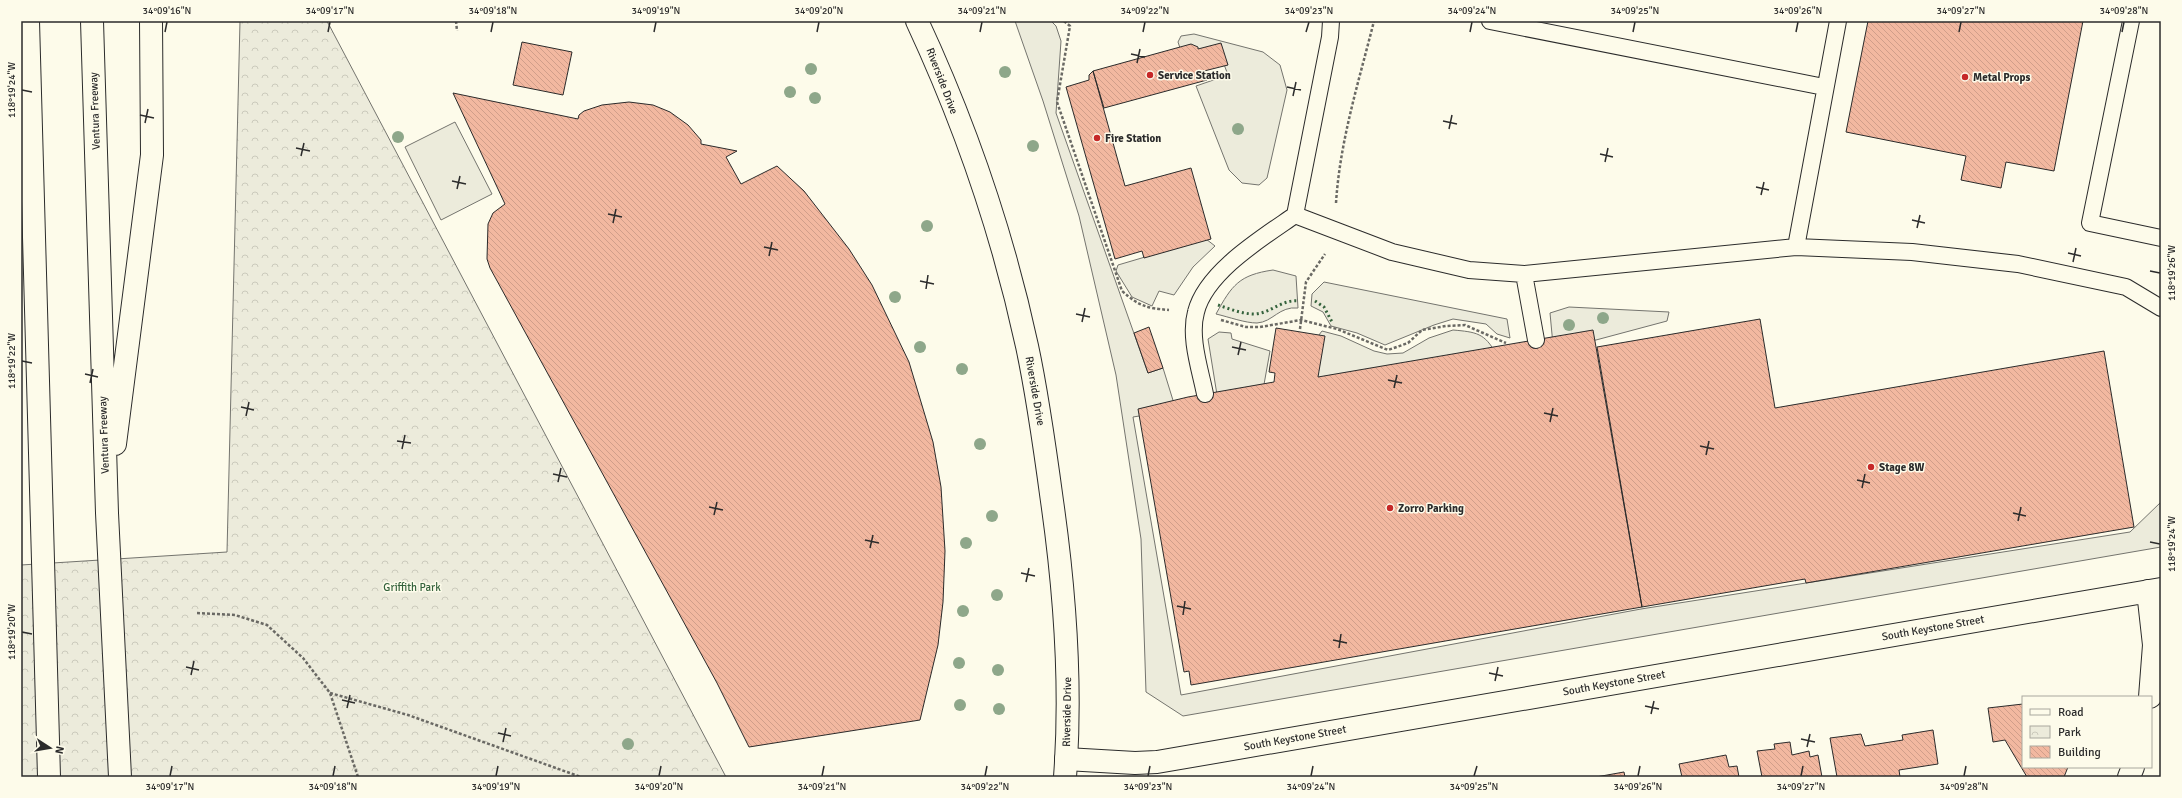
<svg xmlns="http://www.w3.org/2000/svg" width="2182" height="798" font-family="Signika,sans-serif">
  <style>
    .green { fill: #ecebdb; stroke: #74746e }
    .park { fill: url(#park-crowns); stroke: #74746e }
    .building { fill: url(#building-back-hatch); stroke: #2b2b2b }
    .lines { fill: none; stroke-linecap: round; stroke-linejoin: round }
    .service-casing { stroke: #2b2b2b; stroke-width: 18 }
    .minor-casing { stroke: #2b2b2b; stroke-width: 24 }
    .secondary-casing { stroke: #2b2b2b; stroke-width: 24 }
    .motorway-casing { stroke: #2b2b2b; stroke-width: 24 }
    .path { stroke: #6a6964; stroke-width: 2.5; stroke-dasharray: 3 2; stroke-linecap: butt }
    .service { stroke: #fdfbea; stroke-width: 16 }
    .minor { stroke: #fdfbea; stroke-width: 22 }
    .secondary { stroke: #fdfbea; stroke-width: 22 }
    .motorway { stroke: #fdfbea; stroke-width: 22 }
    .hedge { stroke: #34623c; stroke-width: 3; stroke-dasharray: 2 3; stroke-linecap: butt }
    .tree { fill: #8ea78a }
    .ticks { fill: none; stroke: #2b2b2b; stroke-width: 1.5 }
    .poi-dot { fill: #c62828; stroke: #fdfbea; stroke-width: 1.5 }
    .labels { text-anchor: middle; dominant-baseline: central; stroke-width: 3; stroke-linejoin: round; paint-order: stroke }
    .poi-label { font-size: 11px; font-weight: bold; fill: #2b2b2b; stroke: #fdfbea; text-anchor: start }
    .street-label { font-size: 11px; fill: #2b2b2b; stroke: #fdfbea }
    .park-label { font-size: 11px; fill: #34623c; stroke: #fdfbea }
    .neatline { fill: none; stroke: #2b2b2b; stroke-width: 1.5 }
    .ticks-label { font-size: 10px; text-anchor: middle; fill: #2b2b2b }
  </style>
  <defs>
    <pattern id="park-crowns" width="20" height="18" patternUnits="userSpaceOnUse"><rect width="20" height="18" fill="#ecebdb"/><path d="M2 6a3 3 0 1 1 6 0M12 15a3 3 0 1 1 6 0" fill="none" stroke="#cbcabc"/></pattern>
    <pattern id="building-back-hatch" width="6" height="6" patternUnits="userSpaceOnUse"><rect width="6" height="6" fill="#f2b8a0"/><path d="M-1 5l2 2M0 0l6 6M5-1l2 2" fill="none" stroke="#d09e8a"/></pattern>
  </defs>
  <rect width="100%" height="100%" fill="#fdfbea"/>
  <path class="green" d="M1015 21H1051L1056 26 1061 41 1056 113 1148 373 1163 368 1176 410 1133 417 1181 695 1641 609 2130 532 2161 502V547L1183 716 1146 692 1141 539 1116 375 1079 216 1043 101Z
    M1194 34 1263 52 1280 65 1287 90 1267 178 1259 185 1242 183 1229 170 1196 86 1228 75 1219 51H1181L1178 42 1181 36Z
    M455 122 492 194 441 220 405 147Z
    M1206 239 1215 246 1193 267 1174 295 1159 291 1152 306 1132 297 1116 271 1118 265Z
    M1273 270 1296 276 1298 308C1279 306 1273 322 1257 323 1245 323 1229 317 1216 314 1232 285 1239 275 1273 270Z
    M1324 282 1507 319 1510 338 1497 334 1486 324 1453 319 1434 325 1385 345 1357 333 1331 326 1323 312 1311 306 1312 294Z
    M1569 307 1669 312 1667 321 1596 340 1553 345 1550 313Z
    M1453 330C1476 332 1485 333 1496 354L1307 381 1315 340 1322 331 1341 336 1374 351 1387 354 1403 353 1429 338Z
    M1219 332 1231 333 1232 339 1270 351 1263 390 1218 401 1208 339Z"/>
  <path class="park" d="M240 21H327L726 777H21V565L227 552Z"/>
  <path class="building" d="M1868 21H2083L2054 171 2006 162 2001 188 1961 180 1966 156 1846 132Z
    M522 42 572 52 563 95 513 85Z
    M1221 43 1228 65 1204 71 1207 80 1104 108 1093 71 1191 44 1198 47V49Z
    M1093 71 1125 186 1191 168 1211 239 1144 258 1142 251 1115 259 1066 87 1089 80V75Z
    M453 93 578 119 579 115 584 111 602 105 629 102 653 105 670 112 688 125 701 140V144L737 151 726 157 741 184 777 166 804 191 849 249 872 285 909 362 933 442 941 487 945 551 943 602 938 645 920 720 749 747 717 683 490 268 487 259 488 224 493 213 505 204Z
    M1760 319 1775 408 2104 351 2134 527 1806 583 1805 579 1642 607 1597 347Z
    M1149 327 1163 368 1148 373 1134 333Z
    M1276 328 1325 336 1318 377 1593 330 1642 607 1191 685 1189 671 1184 672 1138 409 1188 397 1274 382 1275 373 1269 372Z
    M2023 704V767H2068L2064 777H2027L2005 740 1993 742 1988 708Z
    M1933 730 1938 764 1899 770 1900 777H1837L1830 738 1861 734 1865 746 1903 740 1902 735Z
    M1790 742 1792 755 1809 751 1810 757 1818 755 1822 777H1762L1757 751 1775 749 1774 744Z
    M1726 755 1729 767 1737 766 1739 777H1682L1679 764Z
    M1624 772 1625 777H1596Z"/>
  <g class="lines">
    <defs>
      <path id="service" d="M1490 21 1824 87
        M2131 21 2090 223 2161 238
        M1295 215 1392 252 1469 270 1524 274 1796 247 1912 252 2018 264 2126 287 2161 308
        M1796 247 1838 21
        M1524 274 1536 340
        M1205 394C1200 369 1189 337 1196 312 1206 272 1262 238 1295 215L1330 37 1331 21"/>
      <path id="minor" d="M2148 591 2154 645 2150 697
        M1066 759 1135 763 1157 762 2161 589
        M2129 777 2133 767"/>
      <path id="secondary" d="M917 21C965 124 1003 235 1027 346 1038 397 1045 449 1052 501 1065 592 1072 685 1065 777"/>
      <path id="motorway" d="M28 21 49 777
        M92 21 107 513 120 777
        M115 444 152 155 151 21"/>
    </defs>
    <use href="#service" class="service-casing"/>
    <use href="#minor" class="minor-casing"/>
    <use href="#secondary" class="secondary-casing"/>
    <use href="#motorway" class="motorway-casing"/>
    <path class="path" d="M456 21 457 31
      M1064 21 1070 26 1057 102 1122 291C1139 306 1146 308 1169 310
      M1336 203C1340 140 1359 81 1374 21
      M1221 320 1246 327H1260L1301 320 1337 329 1388 350 1408 343 1422 330 1446 326 1465 325 1506 343
      M1300 329 1306 282 1325 254
      M197 613 235 615 267 625 303 658 330 693 358 777
      M330 693 408 715 581 777"/>
    <use href="#service" class="service"/>
    <use href="#minor" class="minor"/>
    <use href="#secondary" class="secondary"/>
    <use href="#motorway" class="motorway"/>
    <path class="hedge" d="M1315 301 1324 307 1332 322
      M1218 305C1230 309 1242 314 1255 314 1271 313 1282 299 1299 301"/>
  </g>
  <g class="tree">
    <circle cx="811" cy="69" r="6"/>
    <circle cx="1005" cy="72" r="6"/>
    <circle cx="790" cy="92" r="6"/>
    <circle cx="815" cy="98" r="6"/>
    <circle cx="1238" cy="129" r="6"/>
    <circle cx="398" cy="137" r="6"/>
    <circle cx="1033" cy="146" r="6"/>
    <circle cx="927" cy="226" r="6"/>
    <circle cx="895" cy="297" r="6"/>
    <circle cx="1603" cy="318" r="6"/>
    <circle cx="1569" cy="325" r="6"/>
    <circle cx="920" cy="347" r="6"/>
    <circle cx="962" cy="369" r="6"/>
    <circle cx="980" cy="444" r="6"/>
    <circle cx="992" cy="516" r="6"/>
    <circle cx="966" cy="543" r="6"/>
    <circle cx="997" cy="595" r="6"/>
    <circle cx="963" cy="611" r="6"/>
    <circle cx="959" cy="663" r="6"/>
    <circle cx="998" cy="670" r="6"/>
    <circle cx="960" cy="705" r="6"/>
    <circle cx="999" cy="709" r="6"/>
    <circle cx="628" cy="744" r="6"/>
  </g>
  <path class="ticks" d="M165 32 167 22M328 32 330 22M491 32 493 22M654 32 656 22M817 32 819 22M980 32 982 22M1143 32 1145 22M1306 32 1309 22M1470 32 1472 22M1633 32 1635 22M1796 32 1798 22M1959 32 1961 22M2122 32 2124 22M1131 54 1145 57M1137 63 1140 49M1287 87 1301 90M22 90 32 92M1293 96 1296 82M140 115 154 118M1443 121 1457 124M145 123 148 109M1449 129 1452 115M296 148 310 151M1600 154 1613 157M301 156 304 143M1605 162 1608 148M452 181 466 184M1756 187 1769 190M457 189 460 176M1761 195 1764 182M608 214 622 217M1912 220 1925 223M613 223 616 209M1917 228 1920 215M764 247 778 250M2068 253 2081 256M769 256 772 242M2073 262 2076 248M2150 271 2160 273M920 281 934 284M926 289 928 275M1076 314 1090 317M1082 322 1085 308M1232 347 1246 350M1238 355 1241 342M22 361 32 363M85 374 98 377M1388 380 1402 383M90 383 93 369M1394 388 1397 375M241 407 254 410M1544 413 1558 416M246 416 249 402M1550 422 1553 408M397 441 411 443M1700 446 1714 449M402 449 405 435M1706 455 1709 441M553 474 567 477M1857 480 1870 483M558 482 561 468M1862 488 1865 474M709 507 723 510M2013 513 2026 516M714 515 717 502M2018 521 2021 507M865 540 879 543M2150 542 2160 544M870 548 873 535M1021 573 1035 576M1026 582 1029 568M1177 606 1191 609M1183 615 1185 601M22 632 32 634M1333 640 1347 643M1339 648 1341 634M186 667 199 670M1489 673 1503 676M191 675 194 661M1495 681 1498 667M342 700 355 703M1645 706 1659 709M347 708 350 695M1651 714 1654 701M498 733 511 736M1801 739 1815 742M503 742 506 728M1807 747 1810 734M170 776 172 766M333 776 335 766M496 776 498 766M659 776 661 766M822 776 824 766M985 776 987 766M1148 776 1150 766M1311 776 1313 766M1474 776 1477 766M1638 776 1640 766M1801 776 1803 766M1964 776 1966 766"/>
  <g class="poi-dot">
    <circle cx="1150" cy="75" r="4"/>
    <circle cx="1965" cy="77" r="4"/>
    <circle cx="1097" cy="138" r="4"/>
    <circle cx="1871" cy="467" r="4"/>
    <circle cx="1390" cy="508" r="4"/>
  </g>
  <g class="labels">
    <g class="poi-label">
      <text x="1158" y="75">Service Station</text>
      <text x="1973" y="77">Metal Props</text>
      <text x="1105" y="138">Fire Station</text>
      <text x="1879" y="467">Stage 8W</text>
      <text x="1398" y="508">Zorro Parking</text>
    </g>
    <g class="street-label">
      <text transform="translate(942 81) rotate(69)">Riverside Drive</text>
      <text transform="translate(95 111) rotate(-92)">Ventura Freeway</text>
      <text transform="translate(1035 391) rotate(80)">Riverside Drive</text>
      <text transform="translate(104 435) rotate(-92)">Ventura Freeway</text>
      <text transform="translate(1933 628) rotate(-10)">South Keystone Street</text>
      <text transform="translate(1614 683) rotate(-10)">South Keystone Street</text>
      <text transform="translate(1067 712) rotate(-89)">Riverside Drive</text>
      <text transform="translate(1295 738) rotate(-10)">South Keystone Street</text>
    </g>
    <g class="park-label">
      <text x="412" y="587">Griffith Park</text>
    </g>
  </g>
  <rect width="2182" height="798" fill="none" stroke="#fdfbea" stroke-width="44"/>
  <rect x="2022" y="696" width="130" height="72" fill="#fdfbea" stroke="#a9a89e"/>
  <rect x="2030" y="709" width="20" height="6" fill="#fdfbea" stroke="#a9a89e"/>
  <text x="2058" y="716" font-size="12" fill="#2b2b2b">Road</text>
  <rect x="2030" y="726" width="20" height="12" fill="url(#park-crowns)" stroke="#a9a89e"/>
  <text x="2058" y="736" font-size="12" fill="#2b2b2b">Park</text>
  <rect x="2030" y="746" width="20" height="12" fill="url(#building-back-hatch)" stroke="#a9a89e"/>
  <text x="2058" y="756" font-size="12" fill="#2b2b2b">Building</text>
  <g transform="translate(50 748) rotate(102)" stroke="#fdfbea" stroke-width="3" paint-order="stroke">
  <path d="M0-3L7 15L0 10L-7 15Z" fill="#2b2b2b"/>
  <text y="-6" font-size="11" font-weight="bold" text-anchor="middle" fill="#2b2b2b">N</text>
  </g>
  <rect x="22" y="22" width="2138" height="754" class="neatline"/>
  <g class="ticks-label">
    <text x="167" y="14">34°09'16"N</text>
    <text x="330" y="14">34°09'17"N</text>
    <text x="493" y="14">34°09'18"N</text>
    <text x="656" y="14">34°09'19"N</text>
    <text x="819" y="14">34°09'20"N</text>
    <text x="982" y="14">34°09'21"N</text>
    <text x="1145" y="14">34°09'22"N</text>
    <text x="1309" y="14">34°09'23"N</text>
    <text x="1472" y="14">34°09'24"N</text>
    <text x="1635" y="14">34°09'25"N</text>
    <text x="1798" y="14">34°09'26"N</text>
    <text x="1961" y="14">34°09'27"N</text>
    <text x="2124" y="14">34°09'28"N</text>
    <text transform="translate(11 90) rotate(-90)" y="4">118°19'24"W</text>
    <text transform="translate(2171 273) rotate(-90)" y="4">118°19'26"W</text>
    <text transform="translate(11 361) rotate(-90)" y="4">118°19'22"W</text>
    <text transform="translate(2171 544) rotate(-90)" y="4">118°19'24"W</text>
    <text transform="translate(11 632) rotate(-90)" y="4">118°19'20"W</text>
    <text x="170" y="790">34°09'17"N</text>
    <text x="333" y="790">34°09'18"N</text>
    <text x="496" y="790">34°09'19"N</text>
    <text x="659" y="790">34°09'20"N</text>
    <text x="822" y="790">34°09'21"N</text>
    <text x="985" y="790">34°09'22"N</text>
    <text x="1148" y="790">34°09'23"N</text>
    <text x="1311" y="790">34°09'24"N</text>
    <text x="1474" y="790">34°09'25"N</text>
    <text x="1638" y="790">34°09'26"N</text>
    <text x="1801" y="790">34°09'27"N</text>
    <text x="1964" y="790">34°09'28"N</text>
  </g>
</svg>
